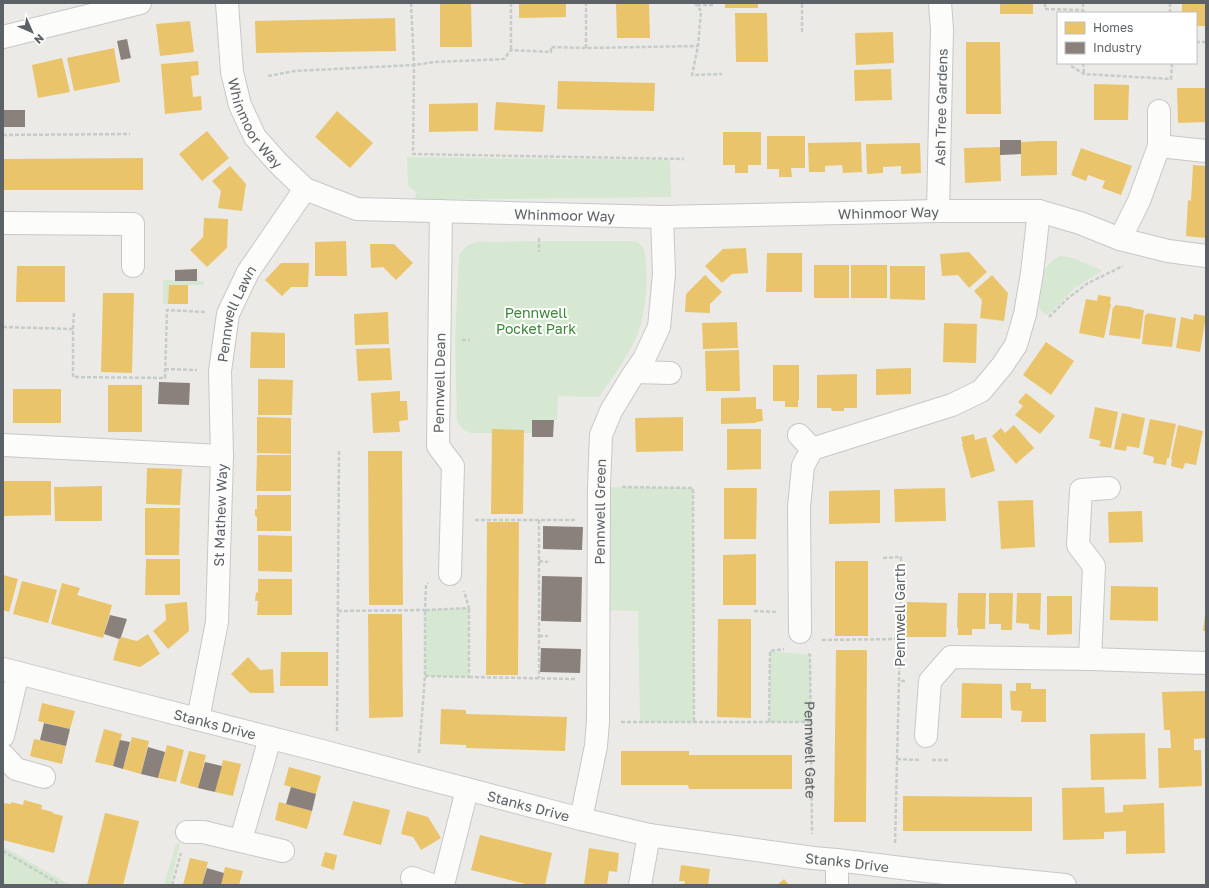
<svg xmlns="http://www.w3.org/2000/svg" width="1209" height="888" font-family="'Golos Text',sans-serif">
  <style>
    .green { fill: #d6e8d2 }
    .homes { fill: #e9c46a }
    .industry { fill: #8a817c }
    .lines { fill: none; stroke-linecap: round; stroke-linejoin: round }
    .minor-casing { stroke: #c8c7c8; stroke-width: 24 }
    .path { stroke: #c6ccc8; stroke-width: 2.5; stroke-dasharray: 4 2; stroke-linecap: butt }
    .minor { stroke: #fcfcfb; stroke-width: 22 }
    .labels { text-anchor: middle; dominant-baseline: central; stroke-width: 4; stroke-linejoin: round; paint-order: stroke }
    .street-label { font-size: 14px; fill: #5c6165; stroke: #fff }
    .park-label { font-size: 14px; fill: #388533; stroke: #fff }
  </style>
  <rect width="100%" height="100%" fill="#eceae7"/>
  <path class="green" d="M407 157 670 160 671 197 415 200 416 192 408 186Z
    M539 241H634C647 246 645 253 646 266 648 287 645 317 636 338 626 359 612 378 599 397L558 396 557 420H533L532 433H471L463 429 457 422 455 340 459 255 466 246 476 242Z
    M1059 256 1070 257 1102 270V271L1075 288 1049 314 1047 315C1044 314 1041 312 1040 309 1037 301 1040 275 1045 269 1049 263 1054 260 1059 256Z
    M163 280 204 281V285H169L168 304H163Z
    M599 487 693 488 694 722H640L638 611 598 610Z
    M469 608V677L425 676V610Z
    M770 651 810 655 811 722H769Z
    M176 844H180L170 885H164Z
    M3 847H4L70 885H3Z"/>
  <path class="homes" d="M440 3H471L472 47H440Z
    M519 3H566V17L519 18Z
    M616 3H649L650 38H617Z
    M725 3H758V8H725Z
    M1000 3H1033V14H1000Z
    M1182 3H1206V26H1196V13H1182Z
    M735 13H767L768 62H736Z
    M395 18 396 51 256 53 255 21Z
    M190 21 194 52 160 56 156 24Z
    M893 32 894 63 856 65 855 33Z
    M966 42H1000L1001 114H966Z
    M114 48 120 82 74 91 67 58Z
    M62 58 70 92 38 98 32 65Z
    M198 61 199 75 191 76 192 86 193 97 201 96 202 110 165 114 161 64Z
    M891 69 892 100 855 101 854 70Z
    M558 81 655 83 654 111 557 109Z
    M1094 84 1129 85 1128 120H1094Z
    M1177 88H1206V122L1178 123Z
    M496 102 545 105 543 132 494 130Z
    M478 103V131L429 132V104Z
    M337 111 373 143 350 168 315 137Z
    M207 131 229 158 202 181 179 154Z
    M723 132H761V165H748V173H735V165H723Z
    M767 136H805V168H791L792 177H779V169H767Z
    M1039 141H1057V175L1021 176V142Z
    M861 142 862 172 843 173 842 165 825 166V172H809L808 143Z
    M920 143 921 173 901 174V166L883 167V173L867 174 866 144Z
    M1000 147 1001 181 965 183 964 148Z
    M1081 148 1132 166 1121 195 1102 188 1105 181 1088 175 1086 181 1071 175Z
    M143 158V190H3V159Z
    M1193 165 1206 166V238L1186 236 1188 200 1191 201Z
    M230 166 246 184 242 211 218 208 221 191 212 181Z
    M204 218 228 219 227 248 207 267 190 250 203 237Z
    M346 241 347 276H315V242Z
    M370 244H394L413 263 396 280 383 267 371 268Z
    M746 248 748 273 732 274 722 283 705 266 723 249Z
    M969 252 987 272 969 288 958 275 942 276 940 254Z
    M767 253H802V292H766Z
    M281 263H309L308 287H291L282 296 265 280Z
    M814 265H849V298H814Z
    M851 265H887V298H851Z
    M17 266H65V302H16Z
    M890 266H925V300L890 299Z
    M705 275 722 292 710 304V313L685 312 686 294Z
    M992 275 1008 293 1004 321 980 318 982 300 974 291Z
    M169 285H188V304H168Z
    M103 293H134L132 373 101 372Z
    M1098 295 1111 297 1110 304H1111L1104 338 1079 333 1086 299 1097 301Z
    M1115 305 1132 307V308L1144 310 1140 339 1109 335 1113 307H1115Z
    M388 312 389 344 355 345 354 314Z
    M1147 313 1176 318 1172 347 1142 344 1145 315H1147Z
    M1194 314 1206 316 1200 352 1176 348 1181 317 1193 320Z
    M737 322 738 348 703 349 702 323Z
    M944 323 977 324 976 363 943 362Z
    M251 332 285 333V368H250Z
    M1046 342 1074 361 1051 395 1023 375Z
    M390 348 392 380 358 381 356 349Z
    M739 350 740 391H706L705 351Z
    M773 365H799V400H798V407H785V401H773Z
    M911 368V394L876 395V369Z
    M857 374V408H844V411H832L831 408H817V375Z
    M258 379 293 380 292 415H258Z
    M108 385H142V432H108Z
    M13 389H61V423H13Z
    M400 391V401H407L408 420 399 421 400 432 373 433 371 393Z
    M1026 393 1055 416 1040 434 1015 415 1023 406 1018 402Z
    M756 397V409H762L763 421 756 422V423L721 424V398Z
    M1095 407 1118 412 1111 448 1099 446 1101 441 1089 438Z
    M1122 413 1145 418 1139 448 1127 446 1126 451 1114 449Z
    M257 417 291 418V454L257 453Z
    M683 417V451L636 452 635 418Z
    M1150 419 1176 424 1169 458H1167L1166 465 1153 463 1154 457 1143 454Z
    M1014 425 1034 448 1016 464 992 436 1001 428 1005 433Z
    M1178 425 1203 431 1196 465 1185 463 1183 469 1171 466 1172 459H1171Z
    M492 429 524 430 523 514H491Z
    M727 429H761V469L727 470Z
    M974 434 975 440 986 437 995 471 971 478 962 444H963L961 437Z
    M368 451H402L403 605H369Z
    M257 455H291V491H256Z
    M147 468 182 469 180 505 146 504Z
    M3 481H51V515L4 516Z
    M102 486V521H55L54 487Z
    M724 488H757L756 539H724Z
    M945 488 946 521 895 522 894 489Z
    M880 490V523L829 524V491Z
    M257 495H291V531H257V517L255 516V509H257Z
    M1033 500 1035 547 1001 549 998 501Z
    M145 508H180L179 555H145Z
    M1142 511 1143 542 1109 543 1108 512Z
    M487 522H519L518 675H486Z
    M258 535 292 536V572L258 571Z
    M756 554V605H723V555Z
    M146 559H180V595H145Z
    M835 561H868V636H835Z
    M3 575 18 579 9 612 3 610Z
    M258 579H292V615H257L258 601H255L256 592 258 593Z
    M22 581 57 590 48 623 13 614Z
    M62 583 80 588 77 595 112 605 103 638 51 624Z
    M1111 586 1158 587V621L1110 620Z
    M958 593H986L985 629H972V635H958V628H957Z
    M989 593H1013L1012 630H1001V624H989Z
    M1017 593H1041L1040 630 1029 629V624L1016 623Z
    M1047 596H1072V634L1047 635Z
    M187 602 189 631 168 649 153 631 166 620 165 604Z
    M907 602 947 603 946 637H906Z
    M368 614H402L403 717 369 718Z
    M1205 615H1206V631H1203Z
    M718 619H751V718L717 717Z
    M148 634 160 654 140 667 113 660 119 639 121 637 137 641Z
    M836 650H867L866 822H834Z
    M281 652H328V686H280Z
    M248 657 260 670 273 669 274 693H250L231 674Z
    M962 683 1002 684V718H961Z
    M1016 683H1031V689H1046V722H1021L1022 711 1011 710 1010 691H1016Z
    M1206 691V738L1194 739V750H1201L1202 786 1159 788 1158 748H1171L1170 730H1164L1162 692Z
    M42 703 75 711 70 729 38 721Z
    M441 709 466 710V714L567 717 565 751 466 748V745L440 744Z
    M104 729 122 734 113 766 95 762Z
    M1145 733 1146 779 1091 780 1090 734Z
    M132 737 149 741 141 774 123 769Z
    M34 739 66 746 62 764 30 756Z
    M167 745 184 750 176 782 158 778Z
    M189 751 206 755 198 788 180 783Z
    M621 751H689V755H792V789H689L688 785H621Z
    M223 760 241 764 233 796 215 792Z
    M289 767 321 776 316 794 284 785Z
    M1104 787 1105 813 1123 812V805L1164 803 1165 853 1126 854V831L1104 832V839L1063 840 1062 788Z
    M903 796 1032 797V831H903Z
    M24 800 42 805 41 809 53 812 52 813 63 816 54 853 3 840V803L11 804V802L23 805Z
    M353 801 390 810 381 845 343 835Z
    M279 802 312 811 307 829 275 820Z
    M407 811 428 817 441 838 421 850 413 837 401 834Z
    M105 813 139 821 123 885H87Z
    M480 835 552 853 545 885H530L471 870Z
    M589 848 619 853 617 872 609 871 607 885H584Z
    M325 852 337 855 334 870 321 866Z
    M190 858 208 862 202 885H183Z
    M681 865 710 869 708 885H684L685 881H679Z
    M225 867 243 871 239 885H221Z
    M784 879 789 885H777Z"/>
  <path class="industry" d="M127 39 131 58 121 60 117 41Z
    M3 110H25V127H3Z
    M1000 140H1021V154L1000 155Z
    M197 269V281H175V270Z
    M159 382 190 383 189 405 158 404Z
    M532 420H554L553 437H532Z
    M543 526 583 527 582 550 543 549Z
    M542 576 582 577 581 622 541 621Z
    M110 615 127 619 121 637 119 639 104 634Z
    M541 648 581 649 580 673 540 672Z
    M44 723 70 729 66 746 40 740Z
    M120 740 130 742 123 769 113 766Z
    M148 747 165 752 158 778 141 774Z
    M205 762 222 766 215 792 198 788Z
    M291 787 316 794 312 811 286 804Z
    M207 868 224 873 221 885H202Z"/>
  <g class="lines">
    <defs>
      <g id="minor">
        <path id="s2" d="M227 3 232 72 240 105 255 137 277 162 305 189 357 209 662 217 938 211H1039L1080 223 1120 239 1168 251 1206 256"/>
        <path d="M3 37 140 3"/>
        <path d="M1159 146 1206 151"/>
        <path d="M441 211 438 446 453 466 450 574"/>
        <path id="s3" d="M938 211 942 29 940 3"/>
        <path d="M3 223 133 224V266"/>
        <path d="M1120 239 1139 201 1159 146V111"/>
        <path d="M635 372 670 373"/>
        <path d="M799 435 812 449"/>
        <path d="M3 445 222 456 217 622 198 719"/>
        <path id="s4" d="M222 456 220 371 228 314 248 272 294 205 305 189"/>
        <path d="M800 632 799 507 803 466 812 449 952 405 981 391 1002 366 1016 345 1025 314 1032 273 1039 211"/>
        <path d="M1090 659 1094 566 1078 545 1081 490 1109 488"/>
        <path id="s5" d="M3 669 318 750 581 819 649 835 813 858 837 860 926 871 1065 885"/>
        <path d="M3 736 18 673"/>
        <path d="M926 736 930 681 951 657 1090 659 1206 663"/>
        <path d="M3 755 16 769 44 777"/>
        <path id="s6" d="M581 819 596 746 598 721 599 487 601 435 611 411 631 378 644 359 659 327 664 274 662 217"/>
        <path d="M187 832H203L283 851"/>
        <path d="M241 840 270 738"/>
        <path d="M412 878 432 885"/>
        <path d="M443 885 467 790"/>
        <path d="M640 885 649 835"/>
        <path d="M837 885V860"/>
      </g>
    </defs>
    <use href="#minor" class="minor-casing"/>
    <g class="path">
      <path d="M411 3 414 65 413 154 684 159"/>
      <path d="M511 3V50"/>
      <path d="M695 3 701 11 698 46 692 75 722 74"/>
      <path d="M1045 3V9L1083 10"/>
      <path d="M1083 3V13"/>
      <path d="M697 5H715"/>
      <path d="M1170 13V3"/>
      <path d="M802 32V3"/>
      <path d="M1196 42H1206"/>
      <path d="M586 48V3"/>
      <path d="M1083 63 1084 73"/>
      <path d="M1071 66 1084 74 1171 79 1172 63"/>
      <path d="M268 76 295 71 414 65 435 62 504 59 511 50 551 52V47L586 48 698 46"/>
      <path d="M3 135 130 134"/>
      <path d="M539 238V252"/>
      <path d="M1049 317 1067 299 1088 283 1123 266"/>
      <path d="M3 327 73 329V377L165 378 167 310 205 312"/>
      <path d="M73 329 74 313"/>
      <path d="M462 340H470"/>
      <path d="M165 369 197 370"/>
      <path d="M622 487 693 488 694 722"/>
      <path d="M475 520H576"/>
      <path d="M539 520V678"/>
      <path d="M883 558 901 557 899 681H906"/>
      <path d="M539 561 548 562"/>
      <path d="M338 611 425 610 426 585 428 583"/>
      <path d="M754 611 776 612"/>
      <path d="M539 636H548"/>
      <path d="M822 640 900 639"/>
      <path id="s1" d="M808 654 810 655 812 834"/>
      <path d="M425 676 469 677V608"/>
      <path d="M469 677 575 679"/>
      <path d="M621 722H811"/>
      <path d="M769 722 770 651 784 649"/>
      <path d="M337 731 339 451"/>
      <path d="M419 753 425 676V610L469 608 464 591"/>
      <path d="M897 759 919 760"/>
      <path d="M932 760H948"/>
      <path d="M895 843 899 681"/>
      <path d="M3 851 61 885"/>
      <path d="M172 885 181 853"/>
    </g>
    <use href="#minor" class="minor"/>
  </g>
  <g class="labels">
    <g class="street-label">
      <text stroke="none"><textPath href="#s3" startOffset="104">Ash Tree Gardens</textPath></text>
      <text stroke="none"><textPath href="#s2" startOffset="126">Whinmoor Way</textPath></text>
      <text stroke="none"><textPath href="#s2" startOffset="798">Whinmoor Way</textPath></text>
      <text stroke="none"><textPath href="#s2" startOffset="474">Whinmoor Way</textPath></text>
      <text stroke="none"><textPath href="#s4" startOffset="145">Pennwell Lawn</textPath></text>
      <text transform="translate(439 383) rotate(-89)">Pennwell Dean</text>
      <text stroke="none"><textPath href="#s6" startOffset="309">Pennwell Green</textPath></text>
      <text transform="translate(220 515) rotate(-88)">St Mathew Way</text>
      <text transform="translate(899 615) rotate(-90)">Pennwell Garth</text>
      <text stroke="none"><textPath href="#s5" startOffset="219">Stanks Drive</textPath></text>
      <text stroke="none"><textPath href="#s1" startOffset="97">Pennwell Gate</textPath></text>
      <text stroke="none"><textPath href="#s5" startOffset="543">Stanks Drive</textPath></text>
      <text stroke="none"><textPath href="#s5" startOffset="867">Stanks Drive</textPath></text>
    </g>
    <g class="park-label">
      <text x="536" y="312">Pennwell<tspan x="536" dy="16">Pocket Park</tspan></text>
    </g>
  </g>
  <rect width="1209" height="888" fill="none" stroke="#5c6165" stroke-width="8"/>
  <rect x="1057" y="12" width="140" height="52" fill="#ffffff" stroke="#bec0c1"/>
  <rect x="1065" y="22" width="20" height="12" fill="#e9c46a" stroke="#bec0c1"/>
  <text x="1093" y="32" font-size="12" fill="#5c6165">Homes</text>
  <rect x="1065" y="42" width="20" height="12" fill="#8a817c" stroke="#bec0c1"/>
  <text x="1093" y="52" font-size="12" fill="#5c6165">Industry</text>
  <g transform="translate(32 32) rotate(135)" stroke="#ffffff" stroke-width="3" paint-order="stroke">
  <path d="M0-3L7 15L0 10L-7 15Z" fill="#5c6165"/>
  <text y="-6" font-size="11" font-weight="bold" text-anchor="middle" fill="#5c6165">N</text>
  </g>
</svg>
